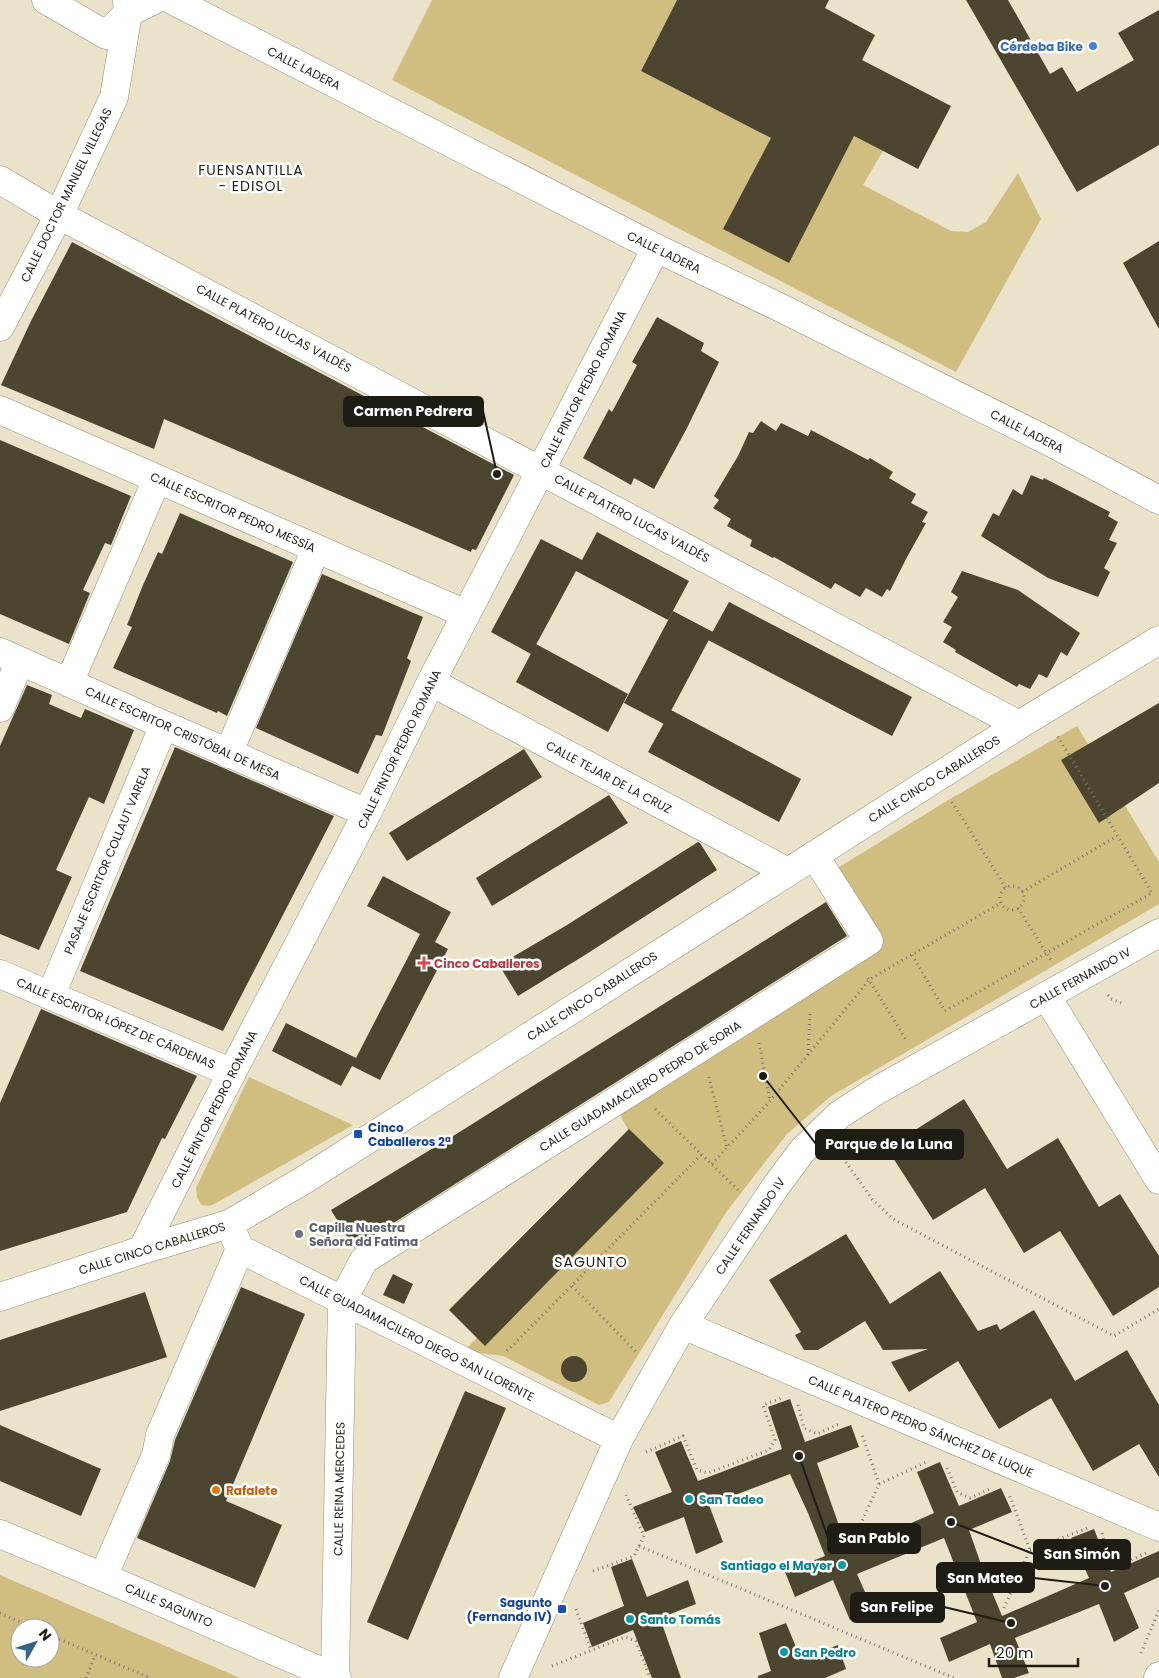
<svg xmlns="http://www.w3.org/2000/svg" width="1159" height="1678" font-family="Poppins,sans-serif">
  <style>
    .green { fill: #cfbe80; fill-rule: evenodd }
    .building { fill: #4c4631 }
    .lines { fill: none; stroke-linecap: round; stroke-linejoin: round }
    .minor-casing { stroke: #948e76; stroke-width: 29 }
    .path { stroke: #7b7665; stroke-width: 3; stroke-dasharray: 1 4; stroke-linecap: butt }
    .minor { stroke: #fff; stroke-width: 28 }
    .shop-dot { fill: #3f7fe0; stroke: #fff; stroke-width: 2 }
    .health-dot { fill: #e0444e; stroke: #fff; stroke-width: 2 }
    .transit-dot { fill: #1a4fb4; stroke: #fff; stroke-width: 2 }
    .worship-dot { fill: #6b7280; stroke: #fff; stroke-width: 2 }
    .food-dot { fill: #e8710a; stroke: #fff; stroke-width: 2 }
    .culture-dot { fill: #0f9aa8; stroke: #fff; stroke-width: 2 }
    .labels { text-anchor: middle; dominant-baseline: central; stroke-width: 5; stroke-linejoin: round; paint-order: stroke }
    .shop-label { font-size: 12px; font-weight: bold; fill: #366cbe; stroke: #fff; text-anchor: end }
    .street-label { font-size: 12px; fill: #1f1d13; stroke: #fff }
    .health-label { font-size: 12px; font-weight: bold; fill: #be3a42; stroke: #fff; text-anchor: start }
    .transit-label { font-size: 12px; font-weight: bold; fill: #164399; stroke: #fff; text-anchor: start }
    .worship-label { font-size: 12px; font-weight: bold; fill: #5b616d; stroke: #fff; text-anchor: start }
    .food-label { font-size: 12px; font-weight: bold; fill: #c56008; stroke: #fff; text-anchor: start }
    .culture-label { font-size: 12px; font-weight: bold; fill: #0d838f; stroke: #fff; text-anchor: start }
    .neighbourhood-label { font-size: 14px; letter-spacing: 1px; fill: #1f1d13; stroke: #fff }
    .leader { fill: none; stroke: #1f1d13; stroke-width: 2 }
    .callout-dot { fill: #1f1d13; stroke: #fff; stroke-width: 2 }
    .callout { fill: #1f1d13; stroke: #1f1d13; stroke-width: 2 }
    .callout-label { font-size: 14px; text-anchor: middle; font-weight: bold; fill: #fff }
  </style>
  <rect width="100%" height="100%" fill="#eae3c9"/>
  <path class="green" d="M432 0H677L641 71 771 138 724 229 854 136 883 151 863 185 951 231 968 232 986 222 1018 173 1041 219 956 372 392 80Z
    M1077 726 1159 862V904L831 1096 787 1134 727 1211 609 1402 599 1405 503 1356 464 1351 647 1166 615 1105 874 942 831 872 950 799Z
    M249 1077 353 1125 218 1202 210 1206 201 1205 197 1197 196 1188Z
    M0 1575 240 1678H0ZM20 1628H50V1658H20Z"/>
  <path class="building" d="M677 0H829L825 8 875 35 862 60 951 106 918 169 854 136 789 263 723 229 771 138 641 71Z
    M966 0H1008L1050 74 1062 67 1077 92 1134 60 1118 33 1159 10V145L1077 192Z
    M1159 241V329L1123 263Z
    M72 242 514 475 476 550 472 549 471 552 164 419 154 449 1 385 31 321Z
    M657 317 704 343 701 351 719 362 687 428 654 489 634 478 631 485 583 458 609 409 612 412 637 365 632 362Z
    M761 421 776 431 781 423 808 436 811 430 868 460 870 458 893 472 889 478 916 494 911 503 928 512 922 522 926 523 906 559 890 591 887 589 882 597 866 588 860 597 835 583 831 589 774 557 773 558 750 546 752 540 727 526 731 519 713 508 719 500 714 496 738 456 749 432 753 433Z
    M0 440 131 496 111 545 105 543 83 590 90 593 69 644 0 614Z
    M1031 475 1043 480 1044 478 1110 512 1108 516 1118 522 1109 540 1117 543 1104 568 1110 572 1098 597 1048 578 981 536 993 513 999 516 1013 489 1022 495Z
    M180 513 293 562 227 716 218 711 217 713 113 668 132 627 127 625 143 585 158 552 162 554Z
    M597 532 689 581 668 620 576 571 531 654 491 632 541 539 582 560Z
    M962 571 1018 590 1080 633 1067 656 1061 652 1047 678 1039 674 1030 689 1019 684 1017 687 955 652 956 650 943 642 952 627 943 622 958 597 951 592Z
    M322 574 423 617 407 658 411 661 382 736 376 735 358 774 256 728Z
    M729 602 912 697 892 736 708 640Z
    M673 611 713 632 664 724 624 703Z
    M536 644 628 694 608 732 516 682Z
    M27 685 52 695 49 704 81 718 85 709 134 730 104 804 89 797 56 870 72 877 39 950 0 934V746Z
    M1159 703V783L1099 823 1061 760Z
    M671 710 801 779 779 822 648 752Z
    M175 747 334 816 223 1031 80 971Z
    M524 749 542 777 407 861 389 833Z
    M609 795 628 823 492 906 476 878Z
    M698 842 700 843 717 870 585 955 518 996 499 965 567 925Z
    M383 876 451 912 435 942 448 949 380 1080 352 1066 341 1086 272 1051 286 1023 356 1058 420 934 367 906Z
    M826 902 847 936 354 1248 331 1210 458 1133Z
    M41 1009 197 1076 165 1139 162 1138 127 1212 0 1251V1103Z
    M964 1099 1007 1169 1058 1138 1099 1207 1120 1194 1159 1256V1287L1113 1316 1060 1231 1024 1253 985 1188 933 1220 886 1147 911 1131 912 1132Z
    M629 1129 664 1163 485 1346 449 1310Z
    M846 1234 890 1304 940 1271 978 1331 997 1324 1000 1330 1034 1310 1075 1381 1127 1350 1159 1405V1477L1139 1444 1093 1471 1051 1398 999 1429 958 1361 909 1392 891 1362 928 1349 883 1350 865 1321 818 1350H804L795 1335 801 1332 769 1280Z
    M393 1274 413 1284 404 1304 383 1295Z
    M241 1287 305 1314 226 1501 282 1525 255 1588 137 1538 170 1461 175 1440Z
    M145 1292 167 1357 0 1411V1340Z
    M561 1369a13 13 0 1 1 26 0a13 13 0 1 1-26 0Z
    M465 1391 506 1408 408 1640 367 1622Z
    M790 1399 805 1442 851 1425 859 1447 817 1463 848 1551 934 1513 917 1472 940 1462 959 1506 1001 1488 1012 1512 969 1530 983 1570 1002 1616 1089 1578 1071 1538 1094 1529 1111 1572 1159 1551V1577L1124 1593 1139 1628 1114 1642 1099 1604 1015 1638 1029 1673 1014 1678H1002L990 1644 949 1662 940 1638 977 1622 944 1538 857 1574 873 1610 850 1620 833 1580 795 1597 785 1572 825 1556 808 1513 790 1474 709 1505 723 1542 696 1554 684 1517 645 1532 633 1507 672 1492 655 1452 681 1441 698 1481 782 1449 768 1407Z
    M0 1425 101 1469 81 1516 0 1481Z
    M632 1559 647 1597 688 1580 696 1604 660 1618 681 1678H652L633 1630 592 1647 583 1623 624 1606 611 1567Z
    M786 1623 801 1659 838 1645 846 1669 825 1678H758V1676L771 1671 759 1633Z"/>
  <g class="lines">
    <defs>
      <path id="minor" d="M46 0 106 35 128 13 154 0
        M172 0 656 248 779 307 1050 442 1159 500
        M0 180 59 215 1019 725
        M0 327 59 215 114 97 128 13 127 0
        M0 410 466 614
        M0 652 164 725 367 813
        M431 682 788 872
        M69 683 157 479
        M0 708 20 661
        M228 754 316 549
        M0 974 232 1073
        M51 995 164 725
        M1047 997 1159 1180
        M229 1224 240 1249 619 1439
        M142 1250 213 1109 367 813 431 682 656 248
        M0 1297 142 1250 229 1224 304 1180 1019 725 1159 640
        M683 1325 1159 1527
        M0 1534 103 1577 337 1678
        M103 1577 156 1455 160 1435 240 1249
        M335 1677 342 1301 364 1260 869 941 814 855
        M513 1678 619 1439 683 1325 776 1186 802 1151 839 1115 876 1091 1159 933
        M1158 1678 1159 1676"/>
    </defs>
    <use href="#minor" class="minor-casing"/>
    <path class="path" d="M952 802 1006 888
      M1000 898a12 12 0 1 1 24 0a12 12 0 1 1-24 0Z
      M1022 892 1117 836
      M1018 908 1051 960
      M912 955 945 1011 1152 893 1057 735
      M868 978 907 1041
      M1108 995 1111 999 1124 1004
      M759 1043 770 1101
      M808 1055 810 1014
      M709 1077 727 1148
      M655 1109 738 1190
      M840 1154 872 1199 893 1219 1114 1336 1159 1309
      M712 1164 770 1101 870 979 1001 903
      M572 1286 636 1352
      M507 1351 702 1154
      M798 1405 804 1428 817 1434 841 1423
      M646 1452 683 1436 697 1470 708 1473 769 1450 775 1440 763 1405 782 1398
      M947 1468 957 1492 970 1498 992 1488
      M879 1484 929 1461
      M1102 1533 1109 1557 1123 1564 1146 1553
      M852 1543 879 1484 861 1432
      M639 1546 954 1678
      M1030 1550 1088 1528
      M593 1571 634 1556 644 1536 626 1495
      M1004 1608 1030 1550 1009 1494
      M576 1609 591 1650
      M0 1613 34 1628
      M50 1635 150 1678
      M1141 1653 1159 1610
      M552 1666 625 1637 636 1641 650 1678
      M86 1678 95 1655"/>
    <use href="#minor" class="minor"/>
  </g>
  <circle class="shop-dot" cx="1093" cy="46" r="5"/>
  <path class="health-dot" d="M421.5 955.5h5v5h5v5h-5v5h-5v-5h-5v-5h5z"/>
  <g class="transit-dot">
    <rect x="353" y="1129" width="10" height="10" rx="2.5"/>
    <rect x="557" y="1604" width="10" height="10" rx="2.5"/>
  </g>
  <circle class="worship-dot" cx="299" cy="1234" r="5"/>
  <circle class="food-dot" cx="216" cy="1490" r="5"/>
  <g class="culture-dot">
    <circle cx="689" cy="1499" r="5"/>
    <circle cx="842" cy="1565" r="5"/>
    <circle cx="630" cy="1619" r="5"/>
    <circle cx="784" cy="1652" r="5"/>
  </g>
  <g class="labels">
    <g class="shop-label">
      <text x="1083" y="46">Córdoba Bike</text>
    </g>
    <g class="street-label">
      <text transform="translate(304 68) rotate(27)">CALLE LADERA</text>
      <text transform="translate(66 195) rotate(-64)">CALLE DOCTOR MANUEL VILLEGAS</text>
      <text transform="translate(664 252) rotate(26)">CALLE LADERA</text>
      <text transform="translate(274 328) rotate(28)">CALLE PLATERO LUCAS VALDÉS</text>
      <text transform="translate(583 389) rotate(-63)">CALLE PINTOR PEDRO ROMANA</text>
      <text transform="translate(1027 431) rotate(27)">CALLE LADERA</text>
      <text transform="translate(233 512) rotate(24)">CALLE ESCRITOR PEDRO MESSÍA</text>
      <text transform="translate(632 518) rotate(28)">CALLE PLATERO LUCAS VALDÉS</text>
      <text transform="translate(183 733) rotate(24)">CALLE ESCRITOR CRISTÓBAL DE MESA</text>
      <text transform="translate(399 749) rotate(-64)">CALLE PINTOR PEDRO ROMANA</text>
      <text transform="translate(609 777) rotate(28)">CALLE TEJAR DE LA CRUZ</text>
      <text transform="translate(934 779) rotate(-32)">CALLE CINCO CABALLEROS</text>
      <text transform="translate(107 860) rotate(-67)">PASAJE ESCRITOR COLLAUT VARELA</text>
      <text transform="translate(1080 978) rotate(-29)">CALLE FERNANDO IV</text>
      <text transform="translate(592 996) rotate(-33)">CALLE CINCO CABALLEROS</text>
      <text transform="translate(116 1023) rotate(23)">CALLE ESCRITOR LÓPEZ DE CÁRDENAS</text>
      <text transform="translate(640 1086) rotate(-32)">CALLE GUADAMACILERO PEDRO DE SORIA</text>
      <text transform="translate(214 1109) rotate(-63)">CALLE PINTOR PEDRO ROMANA</text>
      <text transform="translate(750 1226) rotate(-56)">CALLE FERNANDO IV</text>
      <text transform="translate(152 1248) rotate(-17)">CALLE CINCO CABALLEROS</text>
      <text transform="translate(417 1338) rotate(27)">CALLE GUADAMACILERO DIEGO SAN LLORENTE</text>
      <text transform="translate(921 1426) rotate(23)">CALLE PLATERO PEDRO SÁNCHEZ DE LUQUE</text>
      <text transform="translate(339 1489) rotate(-89)">CALLE REINA MERCEDES</text>
      <text transform="translate(169 1605) rotate(23)">CALLE SAGUNTO</text>
    </g>
    <g class="health-label">
      <text x="434" y="963">Cinco Caballeros</text>
    </g>
    <g class="transit-label">
      <text x="368" y="1127">Cinco<tspan x="368" dy="14">Caballeros 2ª</tspan></text>
      <text x="552" y="1602" text-anchor="end">Sagunto<tspan x="552" dy="14">(Fernando IV)</tspan></text>
    </g>
    <g class="worship-label">
      <text x="309" y="1227">Capilla Nuestra<tspan x="309" dy="14">Señora dd Fatima</tspan></text>
    </g>
    <g class="food-label">
      <text x="226" y="1490">Rafalete</text>
    </g>
    <g class="culture-label">
      <text x="699" y="1499">San Tadeo</text>
      <text x="832" y="1565" text-anchor="end">Santiago el Mayor</text>
      <text x="640" y="1619">Santo Tomás</text>
      <text x="794" y="1652">San Pedro</text>
    </g>
    <g class="neighbourhood-label">
      <text x="251" y="170">FUENSANTILLA<tspan x="251" dy="16">- EDISOL</tspan></text>
      <text x="591" y="1262">SAGUNTO</text>
    </g>
  </g>
  <path class="leader" d="M497 474L483 411M763 1076L816 1144M799 1456L828 1538M951 1522L1034 1554M1105 1586L1034 1578M1011 1623L944 1607"/>
  <g class="callout-dot">
    <circle cx="497" cy="474" r="5"/>
    <circle cx="763" cy="1076" r="5"/>
    <circle cx="799" cy="1456" r="5"/>
    <circle cx="951" cy="1522" r="5"/>
    <circle cx="1105" cy="1586" r="5"/>
    <circle cx="1011" cy="1623" r="5"/>
  </g>
  <g class="callout">
    <rect x="344" y="397" width="139" height="29" rx="5"/>
    <rect x="816" y="1130" width="147" height="29" rx="5"/>
    <rect x="828" y="1524" width="92" height="29" rx="5"/>
    <rect x="1034" y="1540" width="96" height="29" rx="5"/>
    <rect x="937" y="1563" width="97" height="29" rx="5"/>
    <rect x="851" y="1593" width="93" height="29" rx="5"/>
  </g>
  <g class="callout-label">
    <text x="413" y="416">Carmen Pedrera</text>
    <text x="889" y="1149">Parque de la Luna</text>
    <text x="874" y="1543">San Pablo</text>
    <text x="1082" y="1559">San Simón</text>
    <text x="985" y="1583">San Mateo</text>
    <text x="897" y="1612">San Felipe</text>
  </g>
  <g transform="translate(35 1643) rotate(51)"><circle r="24" fill="#ffffff" stroke="#a5a5a1"/>
  <path d="M0-4L9 19L0 12L-9 19Z" fill="#326682"/>
  <text y="-8" font-size="14" font-weight="bold" text-anchor="middle" fill="#1f1d13">N</text>
  </g>
  <path d="M989 1658v8h89v-8" fill="none" stroke="#1f1d13" stroke-width="2.5"/>
  <text x="996" y="1658" font-size="15" fill="#1f1d13" stroke="#ffffff" stroke-width="4" paint-order="stroke">20 m</text>
</svg>
